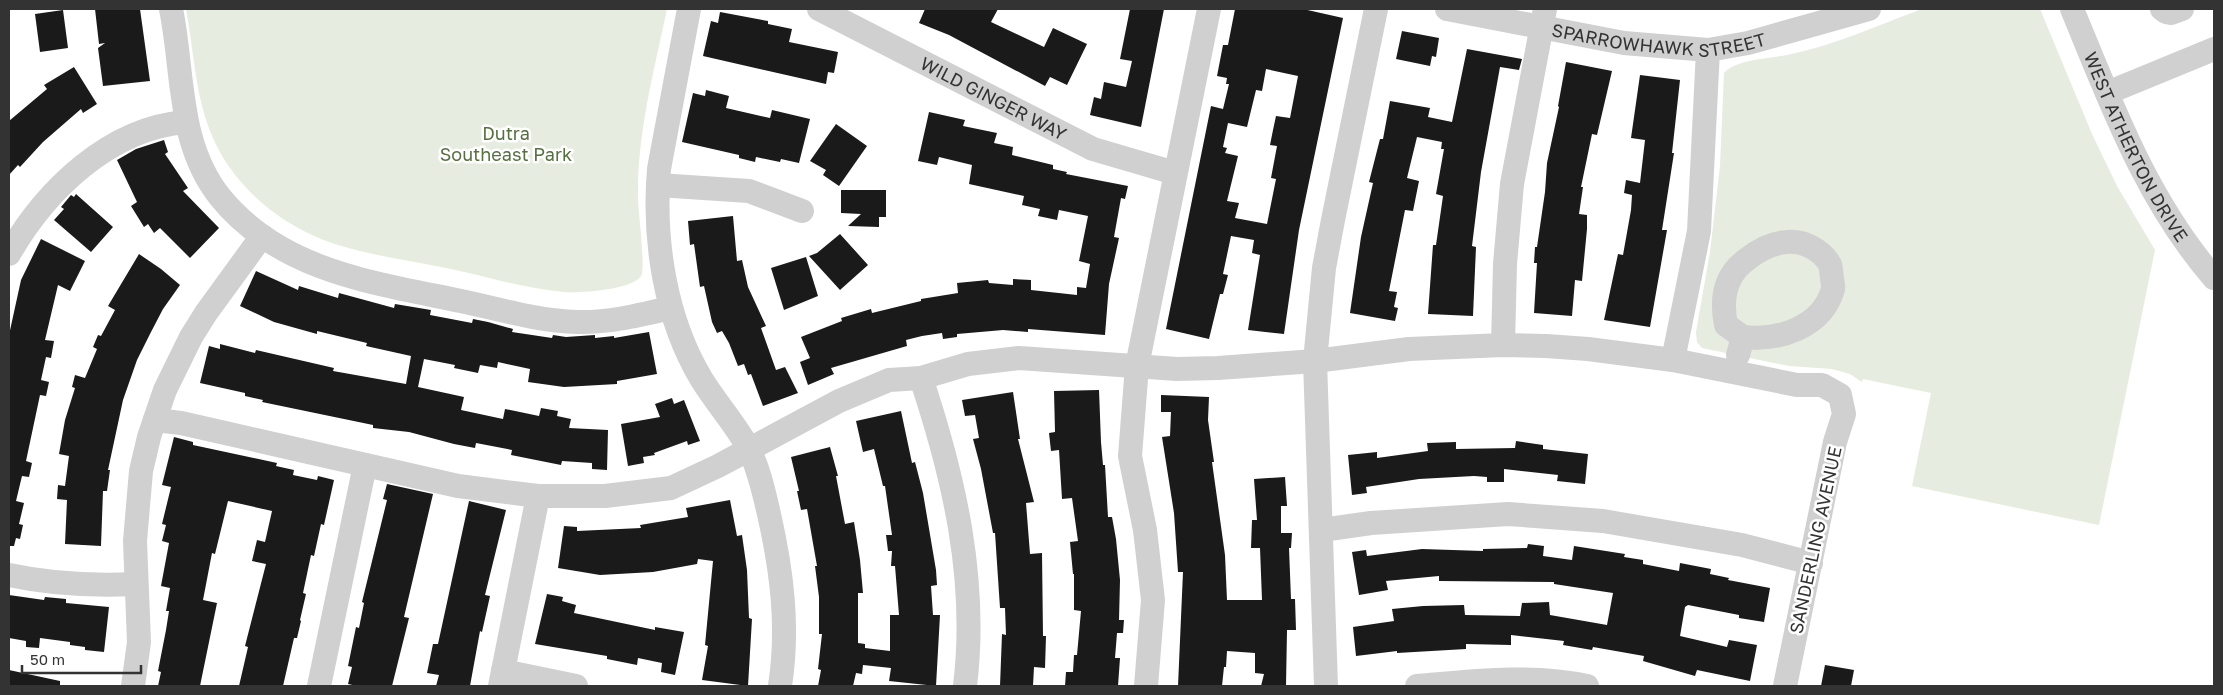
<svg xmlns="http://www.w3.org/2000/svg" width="2223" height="695" font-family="'Golos Text',sans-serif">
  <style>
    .green { fill: #e6ecdf }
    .building { fill: #1a1a1a; fill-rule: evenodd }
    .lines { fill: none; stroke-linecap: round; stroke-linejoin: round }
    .minor { stroke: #d0d0d0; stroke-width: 24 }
    .labels { text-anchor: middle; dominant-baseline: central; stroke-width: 5; stroke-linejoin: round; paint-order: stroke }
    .street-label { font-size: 18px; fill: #333; stroke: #fff }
    .park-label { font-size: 18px; fill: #56703f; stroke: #fff }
  </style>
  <rect width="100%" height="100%" fill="#fff"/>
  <path class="green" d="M186 9H667C654 71 637 134 638 197 638 211 646 270 641 276 632 290 581 293 565 292 527 289 488 277 451 269 409 260 362 255 321 239 292 227 263 208 242 183 195 129 198 75 186 9Z
    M1922 9H2040L2092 134 2117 186 2155 250 2099 525 1912 486 1931 393 1863 379 1862 382 1850 374 1832 369 1789 366 1702 348 1697 342 1696 332 1710 252 1720 166 1724 73C1737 59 1768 59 1787 55 1833 46 1878 25 1922 9Z"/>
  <path class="building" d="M95 9H140L150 81 103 86 98 48 105 43 99 44Z
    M925 9H998L991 22 1044 47 1053 28 1087 44 1067 85 1050 77 1045 86 949 35 919 23Z
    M1130 9H1164L1141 127 1090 115 1094 97 1101 99 1104 82 1126 87 1132 61 1120 59Z
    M1235 9H1303L1343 18 1299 230 1284 334 1248 330 1260 255 1252 253 1254 240 1231 236 1223 274 1228 275 1223 294H1220L1209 339 1166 329 1211 106 1223 109 1229 84H1226L1227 78 1217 76 1223 45H1228ZM1266 69 1298 76 1290 118 1276 116 1273 130 1270 145 1277 146 1271 178 1276 179 1267 224 1235 218 1239 203 1227 201 1238 156 1225 153 1227 148 1223 147 1228 123 1247 127 1256 90 1262 91Z
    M63 10 68 48 40 52 35 14Z
    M720 12 768 21V24L792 29 789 42 838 52 834 73 828 72 826 84 703 56 711 21 718 23Z
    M1402 31 1439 38 1436 57 1432 56 1430 66 1396 59Z
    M1467 49 1522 59 1519 70 1500 67 1481 172 1472 246 1476 247 1473 316 1428 314 1433 245H1436L1443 196 1436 194 1444 149H1441L1442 142 1417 137 1407 178 1419 181 1413 211 1405 210 1389 291 1397 292 1394 307 1398 308 1395 321 1350 313 1361 237 1373 183 1369 182 1380 139H1383L1390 101 1430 108 1428 117 1452 122Z
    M1566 62 1612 71 1597 135 1592 134 1581 187H1583L1579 214 1587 215V229L1582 281 1575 280 1572 316 1534 313 1537 263H1534L1535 247H1537L1545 192 1547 163 1559 107 1558 106Z
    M74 67 97 104 83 113 81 109 43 142 20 167 18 165 9 175V121L47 89 44 85Z
    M1640 75 1680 80 1672 153H1674L1662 230H1667L1650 327 1604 320 1618 254 1623 255 1631 210 1632 195 1624 193 1626 180 1640 183 1645 140 1631 138Z
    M706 90 729 96 726 108 770 118 772 110 810 119 799 163 781 159 780 162 756 157 755 162 739 158V155L682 142 693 93 705 96Z
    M929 112 965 120 963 126 997 133 994 143 1013 147 1012 155 1053 165V169L1067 172 1066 174 1128 186 1125 199 1121 198 1114 237 1119 238 1109 284 1105 335 1028 329V332L1003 330 957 334V337L943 339 942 333 922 336 906 340 907 346 831 368 834 374 808 385 800 362 810 358 801 337 842 321 841 318 871 309 872 313 921 301V299L958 293 957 283 988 280 989 283 1013 285V279L1031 280V290L1077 295V287L1086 288 1090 264 1079 261 1088 216 1059 210 1057 220 1038 216 1040 209 1022 205 1024 196 969 184 972 165 939 157 937 165 918 161Z
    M836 124 867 146 839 186 823 175 826 170 810 161Z
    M164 140 168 152 165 154 188 188 183 191 219 228 190 258 160 228 154 233 148 224 144 227 131 206 137 202 117 160 136 149Z
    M841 190H886V217H879V227L848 226 861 214 841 213Z
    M76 194 113 227 91 252 54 220 64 209 61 207 71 195 74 197Z
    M733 216 737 261 742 260 748 287 766 326 761 328 776 370 785 367 798 393 763 406 751 374 748 375 744 364 738 366 729 343 722 331 717 333 712 322 704 286 700 287 694 244 690 245 688 221Z
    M840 234 868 265 840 290 809 256 817 253Z
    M41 239 85 261 70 291 58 285 45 340 54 341 51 358 46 357 41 380 49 382 46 396 40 395 26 461 32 463 29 477 22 476 16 501 24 503 19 524 23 525 20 539 16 538 14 546H9V335L21 280Z
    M139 254 161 269 180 285 163 309 151 332 137 360 123 400 108 470H110L107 491H103L101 546 65 544 67 500 57 499 58 485 65 486 69 456 59 454 65 420 75 388 72 387 75 375 85 378 97 349 93 347 98 335 101 336 115 310 108 306Z
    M806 257 818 296 784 310 771 268Z
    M256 271 298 290 299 286 338 298 339 293 394 308 395 304 431 310 430 315 472 323 473 319 488 322 513 329 512 332 552 338 553 335 566 337 595 335V338L614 336V338L649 332 657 374 617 381V384L564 387 528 382 530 369 498 362 497 368 480 365 478 373 454 368 455 365 424 359 418 387 464 397 461 410 503 419 505 409 539 416 541 408 558 411 557 416 571 419 569 428 608 430 607 470 592 469V463L562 461 561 465 511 455 512 450 476 443 475 448 454 444 409 432 373 428V425L262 402 263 400 245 396V393L200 383 209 346 220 349V344L255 353 256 350 334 368 333 371 406 384 411 356 366 346 367 343 317 331V334L274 322 240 306Z
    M1099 390 1101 442 1103 465H1105L1108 517H1112L1116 539 1120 580 1119 620H1124L1123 633H1117L1115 658H1120L1118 686H1065L1066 672H1073L1074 655H1077L1081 611 1074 610V574H1073L1070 542 1078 541 1072 498 1062 499 1059 450 1051 451 1049 433 1055 432 1054 391Z
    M1013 392 1020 439H1018L1034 502 1026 503 1030 554 1042 553 1043 636H1046L1045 668 1034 667 1033 686H1000L1002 634 1006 635 1005 608H1000L995 533H993L981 469 973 439 979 438 975 415 965 416 962 400Z
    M1161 395 1209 397 1208 420 1214 462H1212L1225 555 1227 600H1262L1260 548H1251L1252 520H1257L1254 479 1285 477 1287 506H1281V533H1292L1291 548H1289L1291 599H1295L1296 630H1287L1286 686H1261L1264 674 1255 673V653L1227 651 1226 667H1224L1222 686H1178L1183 572H1178L1174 513 1162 437 1170 436 1171 412H1161Z
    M672 398 674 404 684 400 700 441 688 445 687 441 654 453 655 455 643 457 644 463 628 466 621 424 660 417 655 404Z
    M901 411 912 463 915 462 923 493 936 570 937 585 931 586 933 615H940L936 686 889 681 891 668 863 665 862 674 856 673 853 686H818L821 670 818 669 822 634H819V597L815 566H817L807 509 801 510 797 491H799L791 457 830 447 838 476H836L845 524 854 522 860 560 863 593H858V643L865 644V648L890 651V615H899L895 566H891L892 551H888L886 535H892L885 486H883L874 449 863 452 856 421Z
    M174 437 193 442V445L277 463 276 466 294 470 293 475 317 480 318 476 334 480 324 525 321 524 314 556 311 555 303 593 306 594 300 620 301 621 297 638H294L283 686H239L248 647 245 646 266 564 252 561 257 540 265 542 272 511 228 501 215 554 212 553 203 600 217 603 200 686H158L161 672 158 671 166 630 169 611H166L170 588 161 586 169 543 162 541 166 525 162 524 171 487 162 485Z
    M1516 441 1543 445V449L1588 454 1585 484 1557 481 1558 475 1504 469V482H1487V477L1474 476 1419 479 1366 487 1367 493 1352 495 1348 455 1377 452V458L1428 451 1427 443 1456 442V449L1515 448Z
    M387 484 433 494 404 617 409 618 392 686H357L348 684 352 667 348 666 356 627 359 628 364 603 362 602 387 500 383 499Z
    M730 500 737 536 742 535 747 570 749 618 752 619 748 686 702 680 708 646 705 645 713 561 698 559 697 564 653 572 600 575 558 568 564 526 577 527V531L641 528 640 525 688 517 686 508Z
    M469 501 506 510 485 595 490 596 482 632 480 631 470 686H436L439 675 427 673 433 644H438Z
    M1528 544 1544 546 1543 556 1572 560 1574 546 1625 554 1624 557 1643 560V564L1679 571 1680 563 1711 569 1710 574 1729 578 1728 580 1770 588 1764 622 1739 618V615L1688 605 1685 607 1680 636 1727 647 1729 640 1757 645 1750 681 1697 670 1695 676 1643 661 1644 656 1593 647 1592 650 1563 645 1564 641 1511 635V645L1466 644V649L1397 653V651L1356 656 1353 627 1394 621 1392 609 1423 606 1464 605 1465 615 1520 616 1522 603 1549 602 1550 615 1607 625 1613 593 1554 584V582L1439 581V576L1386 581 1388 590 1359 595 1352 552 1366 550 1367 556 1422 549 1483 551V549L1527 548Z
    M547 594 563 597 562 601 576 605 574 613 655 630V627L684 632 675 675 661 672 662 663 638 658 637 665 607 659V656L535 644Z
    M9 595 44 600 45 597 66 599V603L109 607 104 652 85 650V647L70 645V642L40 638 39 648 26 647V641L9 638Z
    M1825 665 1854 670 1851 686H1821Z
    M9 670 60 681V686H9Z"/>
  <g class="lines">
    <g class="minor">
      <path d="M171 9C184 73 177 143 220 197 280 271 374 283 461 301 499 309 538 321 577 322 608 323 640 315 670 308"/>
      <path d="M689 9 659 169C653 240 665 319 702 380 717 404 736 425 749 449 759 469 764 493 769 514 782 572 789 627 780 686"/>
      <path id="s1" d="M819 9 1093 149 1175 173"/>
      <path id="s2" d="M1447 9 1624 43 1708 50 1748 43 1869 9"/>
      <path id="s3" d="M2072 9C2111 103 2146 200 2214 278"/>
      <path d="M2162 9 2166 12 2171 13 2182 9"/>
      <path d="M2107 93 2214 49"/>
      <path d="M658 185 749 191 802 211"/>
      <path d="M9 254C45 191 109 128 186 122"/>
      <path d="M1503 345 1505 264 1512 184 1545 9"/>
      <path d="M1738 355 1743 337C1778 341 1822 328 1833 289 1834 286 1832 281 1832 278 1831 274 1832 267 1829 263 1821 250 1803 240 1787 242 1772 243 1758 250 1746 260 1724 276 1721 300 1726 325L1743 337"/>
      <path d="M1673 360 1699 231 1708 50"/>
      <path d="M921 378C954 477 978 580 965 686"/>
      <path d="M155 420 181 423 458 486 538 496H605L671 488 718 466 839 401 889 380 921 378 968 364 1019 358 1177 369 1218 368 1315 361 1409 349 1503 345 1546 346 1588 349 1673 360 1797 385H1822L1840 395 1844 414 1835 442 1785 686"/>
      <path d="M1322 530 1371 523 1508 514 1603 521 1742 545 1811 563"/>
      <path d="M9 575C51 584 92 586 135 584"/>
      <path d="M503 671 576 686"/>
      <path d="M133 686 139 642 135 541 141 471 149 437 165 390 191 337 206 313 262 236"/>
      <path d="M319 686 365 465"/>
      <path d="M500 686 538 496"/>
      <path d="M1146 686 1153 600 1145 530 1130 456 1137 366 1209 9"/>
      <path d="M1326 686 1315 361 1324 268 1333 220 1376 9"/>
      <path d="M1417 686C1473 681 1532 674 1587 686"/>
    </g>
  </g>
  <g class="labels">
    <g class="street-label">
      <text stroke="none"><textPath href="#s2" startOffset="215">SPARROWHAWK STREET</textPath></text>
      <text stroke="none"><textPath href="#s1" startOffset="196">WILD GINGER WAY</textPath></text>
      <text stroke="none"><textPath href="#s3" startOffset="152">WEST ATHERTON DRIVE</textPath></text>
      <text transform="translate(1815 540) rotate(-78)">SANDERLING AVENUE</text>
    </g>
    <g class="park-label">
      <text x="506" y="133">Dutra<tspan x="506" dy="21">Southeast Park</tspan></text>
    </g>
  </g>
  <rect width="2223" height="695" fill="none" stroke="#333333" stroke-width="20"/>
  <path d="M22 665v8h119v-8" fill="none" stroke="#333333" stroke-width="2.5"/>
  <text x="30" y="665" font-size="15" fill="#333333" stroke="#ffffff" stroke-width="4" paint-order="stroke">50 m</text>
</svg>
